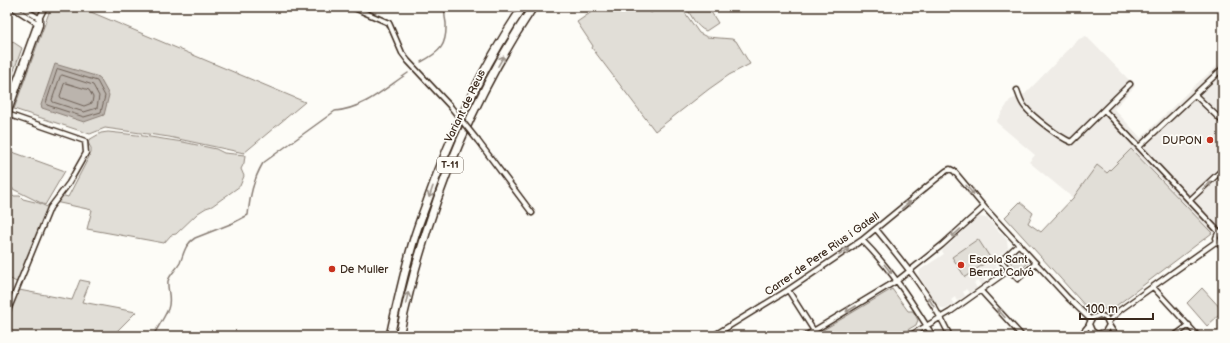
<svg xmlns="http://www.w3.org/2000/svg" width="1230" height="343" font-family="'Balsamiq Sans',sans-serif">
  <style>
    .built { fill: #efece7 }
    .green { fill: #e1ded7; stroke: #8e847a }
    .water { fill: #bbb4ad; stroke: #887d74 }
    .lines { fill: none; stroke-linecap: round; stroke-linejoin: round }
    .shore { stroke: #6e6157; stroke-width: 1 }
    .stream { stroke: #887d74; stroke-width: 1.5 }
    .minor-casing { stroke: #3b2a1e; stroke-width: 7 }
    .motorway-casing { stroke: #3b2a1e; stroke-width: 10 }
    .minor { stroke: #fdfcf7; stroke-width: 4 }
    .motorway { stroke: #fdfcf7; stroke-width: 7 }
    .minor-bridge-casing { stroke: #3b2a1e; stroke-width: 7; stroke-linecap: butt }
    .minor-bridge { stroke: #fdfcf7; stroke-width: 4 }
    .oneway { stroke: #9c938a }
    .poi-dot { fill: #c8321e; stroke: #fdfcf7; stroke-width: 1.5 }
    .labels { text-anchor: middle; dominant-baseline: central; stroke-width: 3.5; stroke-linejoin: round; paint-order: stroke }
    .shield { fill: #fdfcf7; stroke: #75695f; stroke-width: 1 }
    .shield-label { font-size: 10px; font-weight: bold; fill: #3b2a1e }
    .street-label { font-size: 11px; fill: #3b2a1e; stroke: #fdfcf7 }
    .poi-label { font-size: 11px; fill: #3b2a1e; stroke: #fdfcf7; text-anchor: start }
  </style>
  <rect width="100%" height="100%" fill="#fdfcf7"/>
  <filter id="ink" filterUnits="userSpaceOnUse"><feTurbulence type="fractalNoise" baseFrequency=".025" numOctaves="2"/><feDisplacementMap in="SourceGraphic" scale="8" xChannelSelector="R" yChannelSelector="G"/><feConvolveMatrix kernelMatrix="1 2 1 2 8 2 1 2 1" color-interpolation-filters="sRGB"/></filter>
  <g filter="url(#ink)">
    <path class="built" d="M1086 36 1135 86 1114 109 1141 138 1194 86 1223 61V230L1212 233 1131 149 1107 173 1097 165 1073 198 1029 162 1035 155 996 122 1010 100 1025 94 1079 39Z
      M979 217 987 218 1007 240 1008 248 993 261 999 269 984 280 985 282 981 285 978 281 974 283 977 288 969 293 966 289 963 292 965 296 957 301 955 297 951 300 954 304 946 309 939 307 919 276 920 270 944 254 942 251Z"/>
    <path class="green" d="M51 7H79L305 102 244 153 169 137 105 128 90 134 14 109Z
      M599 7H646L651 13 658 7H681L699 33 707 37 732 39 736 41 750 64 729 75 709 89 655 131 592 48 593 46 577 22Z
      M686 7H708L718 23 706 31C696 27 691 15 686 7Z
      M7 38 22 48 12 76 7 74Z
      M108 132 137 135 183 142 216 149 224 153 245 155 244 163 241 169 244 176 240 186 212 206 206 208 198 213 176 234 171 235 164 243 87 229 92 210 55 202 61 195 68 197 91 153V148L87 141 101 133Z
      M1131 149 1212 233 1112 309H1088L1005 217 1020 202 1033 213 1028 223 1041 232 1073 198 1097 165 1107 173Z
      M7 150 65 171 45 205 7 186Z
      M7 188 14 196H20L23 199 39 203 49 208 44 217 35 243 18 283 7 277Z
      M978 239 991 259 965 277 952 257Z
      M1017 253H1019L1028 263 1019 272 1009 261Z
      M80 280 90 282 82 302 136 312 112 336H7V318L19 290 72 300Z
      M1202 288 1223 311V318L1219 315 1207 326 1187 303Z
      M892 289 908 311H913L918 320 916 325 897 336H813Z"/>
    <path class="water" d="M55 64 99 77 109 95 104 115 84 122 42 108 41 105Z"/>
    <g class="lines">
      <path class="shore" d="M59 69 97 81 105 96 101 112 84 117 47 105 46 103 57 70Z
        M62 75 93 85 99 96 97 108 84 112 53 102 52 100 60 77Z
        M66 83 89 90 93 97 92 103 84 106 61 98 60 96 64 84Z"/>
      <path class="stream" d="M421 62C440 52 447 46 446 23 445 18 444 12 445 7
        M153 336C158 327 164 318 168 309 172 298 167 291 168 281 170 274 176 270 180 263 184 253 185 244 195 238L233 223 248 215C250 196 253 180 263 163L335 111C365 108 384 89 408 73"/>
      <defs>
        <path id="minor" d="M12 7 37 23
          M21 7 40 19
          M352 7 389 23 402 53 408 61 450 106
          M1017 90C1019 95 1021 103 1025 107 1033 117 1059 137 1071 142L1130 84
          M1195 95 1223 122
          M7 106 37 23 45 7
          M1104 110 1219 232
          M7 114 85 141 86 153 69 183 50 208 7 313
          M8 114 40 25V19
          M478 141 532 213
          M1139 147 1223 68
          M1190 200 1223 169
          M876 229C904 263 931 296 950 336
          M1223 231 1218 233 1216 238 1218 243 1223 246
          M862 240C891 269 912 302 933 336
          M1019 244 1003 259 1002 262 1018 279 1036 263
          M1153 287 1198 336
          M788 290 814 331
          M981 291 1022 336
          M1108 322 1120 310 1217 241
          M1109 325 1116 336
          M1097 334 1105 332 1109 325 1106 318 1100 315 1092 318 1089 324 1092 331 1101 336
          M713 336 788 290 862 240 946 171 950 169 954 171 985 208 1068 298 1091 320
          M805 336 898 280 942 245 984 207
          M909 336 950 312 1009 270
          M1080 336 1089 325
          M1080 336 1094 332
          M1174 336 1189 325"/>
        <path id="motorway" d="M390 336C397 304 404 273 413 242 417 228 422 215 427 202 451 134 482 67 523 7
          M399 336C424 218 466 107 533 7"/>
      </defs>
      <use href="#minor" class="minor-casing"/>
      <use href="#motorway" class="motorway-casing"/>
      <use href="#minor" class="minor"/>
      <use href="#motorway" class="motorway"/>
      <defs>
        <path id="minor-bridge" d="M450 106 478 141"/>
      </defs>
      <use href="#minor-bridge" class="minor-bridge-casing"/>
      <use href="#minor-bridge" class="minor-bridge"/>
    </g>
    <defs><path id="oneway-shaft" d="M-6 0H5M1.5-3L5.5 0L1.5 3" fill="none" stroke-width="1.6" stroke-linecap="round" stroke-linejoin="round"/></defs>
    <g class="oneway">
      <use href="#oneway-shaft" transform="translate(501 61) rotate(-60)"/>
      <use href="#oneway-shaft" transform="translate(1207 185) rotate(-43)"/>
      <use href="#oneway-shaft" transform="translate(970 190) rotate(49)"/>
      <use href="#oneway-shaft" transform="translate(431 192) rotate(109)"/>
      <use href="#oneway-shaft" transform="translate(906 205) rotate(-40)"/>
      <use href="#oneway-shaft" transform="translate(956 233) rotate(138)"/>
      <use href="#oneway-shaft" transform="translate(844 252) rotate(-34)"/>
      <use href="#oneway-shaft" transform="translate(888 269) rotate(52)"/>
      <use href="#oneway-shaft" transform="translate(407 298) rotate(-78)"/>
      <use href="#oneway-shaft" transform="translate(931 302) rotate(-122)"/>
      <use href="#oneway-shaft" transform="translate(851 309) rotate(150)"/>
      <use href="#oneway-shaft" transform="translate(1001 313) rotate(-132)"/>
    </g>
  </g>
  <g class="poi-dot">
    <circle cx="1210" cy="140" r="4"/>
    <circle cx="961" cy="265" r="4"/>
    <circle cx="332" cy="269" r="4"/>
  </g>
  <g class="labels">
    <rect class="shield" x="437" y="157" width="26" height="16" rx="3"/>
    <g class="shield-label">
      <text x="450" y="165">T-11</text>
    </g>
    <g class="street-label">
      <text transform="translate(465 106) rotate(-64)">Variant de Reus</text>
      <text transform="translate(822 254) rotate(-35)">Carrer de Pere Rius i Gatell</text>
    </g>
    <g class="poi-label">
      <text x="1202" y="140" text-anchor="end">DUPON</text>
      <text x="969" y="259">Escola Sant<tspan x="969" dy="13">Bernat Calvó</tspan></text>
      <text x="340" y="269">De Muller</text>
    </g>
  </g>
  <rect width="1230" height="343" fill="none" stroke="#fdfcf7" stroke-width="24"/>
  <rect x="12" y="12" width="1206" height="319" fill="none" stroke="#3b2a1e" stroke-width="1.5" filter="url(#ink)"/>
  <path d="M1080 313v6h73v-6" fill="none" stroke="#3b2a1e" stroke-width="2"/>
  <text x="1086" y="313" font-size="12" fill="#3b2a1e" stroke="#fdfcf7" stroke-width="3" paint-order="stroke">100 m</text>
</svg>
